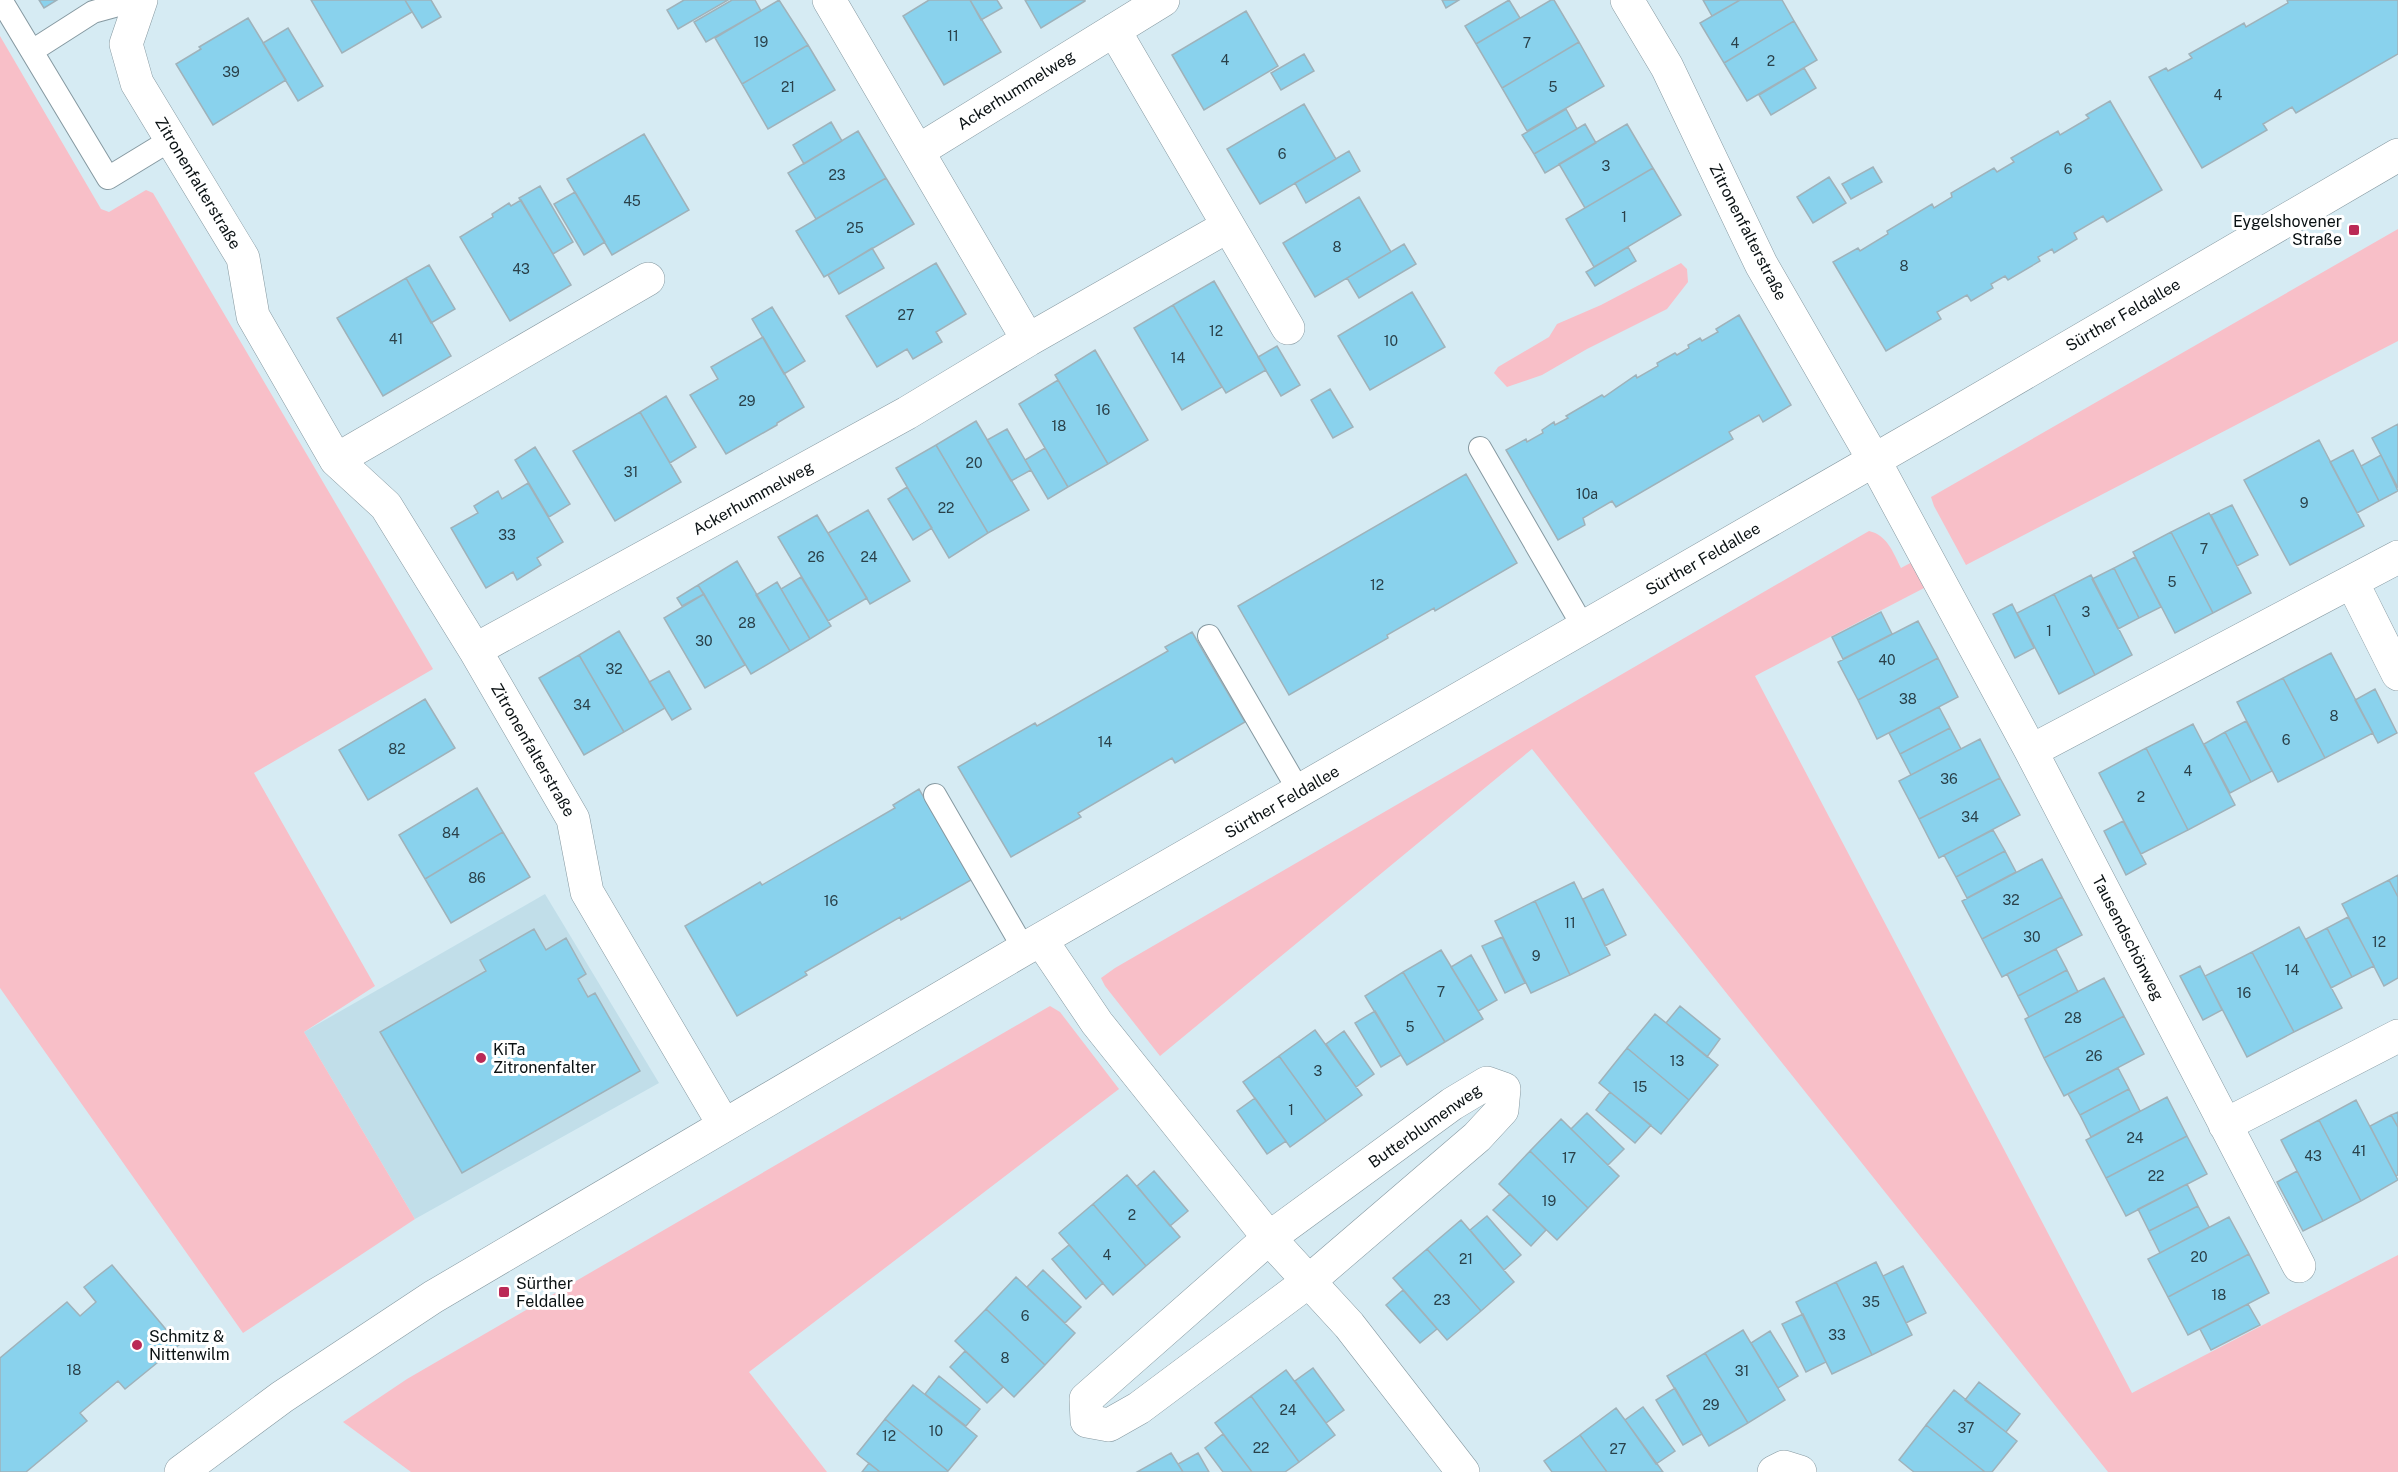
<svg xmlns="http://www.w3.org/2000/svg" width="2398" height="1472" font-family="'Public Sans',sans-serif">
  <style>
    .built { fill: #c1dee9 }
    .green { fill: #f8bfc8 }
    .building { fill: #89d2ed; stroke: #9fb2ba; stroke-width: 1.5 }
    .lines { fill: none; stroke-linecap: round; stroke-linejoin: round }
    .lane-casing { stroke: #8699a1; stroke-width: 24 }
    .street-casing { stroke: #8699a1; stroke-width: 34 }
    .lane { stroke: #fff; stroke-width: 22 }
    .street { stroke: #fff; stroke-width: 33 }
    .poi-dot { fill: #ba2a56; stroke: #fff; stroke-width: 2 }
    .labels { text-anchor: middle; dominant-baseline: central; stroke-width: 6; stroke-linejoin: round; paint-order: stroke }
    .number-label { font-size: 14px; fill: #2a414a }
    .street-label { font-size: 16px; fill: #0a1113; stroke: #fff }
    .poi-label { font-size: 16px; fill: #0a1113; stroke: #fff; text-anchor: start }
  </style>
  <rect width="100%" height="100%" fill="#d6ebf3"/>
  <path class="built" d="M545 894 659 1083 415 1219 304 1032Z"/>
  <path class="green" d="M0 36 101 209 109 212 146 190 153 193 433 669 254 773 375 986 304 1032 415 1219 243 1333 0 988Z
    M2398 229V341L1966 565 1934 506 1931 497Z
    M1681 263 1687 269 1688 282 1667 309 1587 349 1542 375 1507 387 1494 373 1498 367 1549 337 1557 324 1601 305Z
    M1869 531C1887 535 1893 552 1901 568L1914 561 1926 587 1755 676 2132 1393 2398 1255V1472H2108L1532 749 1160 1056 1105 986 1101 978 1115 968Z
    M1050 1006 1060 1012 1119 1089 749 1372 827 1472H411L343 1422 407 1379Z"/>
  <path class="building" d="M39 0H57L44 8Z
    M311 0H405L412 12 342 53Z
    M405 0H431L441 17 422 28Z
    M684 0H728L678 29 667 10Z
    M732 0H755L761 11 706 42 694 22Z
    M779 0 808 45 742 84 715 38Z
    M929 0H970L1001 52 944 85 903 16Z
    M970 0H997L1002 8 981 20Z
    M1025 0H1085V1L1041 28Z
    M1442 0H1459L1446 8Z
    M1509 0 1520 18 1476 44 1465 26Z
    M1551 0H1554L1579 42 1502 88 1476 44Z
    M1703 0H1740L1712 16Z
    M1740 0H1782L1794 21 1724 63 1700 23Z
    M2287 0H2398V54L2296 113 2292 107 2263 124 2267 130 2202 168 2149 77 2166 68 2168 71 2192 58 2189 54 2244 23 2246 27 2288 3Z
    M1246 11 1278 66 1204 110 1172 55Z
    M248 18 286 80 213 125 176 64 201 49 199 47Z
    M1794 21 1817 60 1747 101 1724 63Z
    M288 28 323 86 298 101 263 43Z
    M1579 42 1604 86 1527 131 1502 88Z
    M808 45 835 90 768 129 742 84Z
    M1304 54 1314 71 1281 90 1271 73Z
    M1804 68 1816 88 1771 115 1759 95Z
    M2110 101 2162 190 2107 222 2103 216 2074 233 2077 239 2054 253 2052 249 2038 257 2040 261 2008 280 2005 276 1991 284 1993 288 1971 301 1967 295 1937 312 1941 319 1886 351 1833 262 1858 248 1860 251 1888 234 1887 231 1932 204 1934 208 1952 197 1951 193 1994 168 1997 172 2014 162 2011 158 2058 131 2060 135 2089 118 2086 115Z
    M1304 104 1336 159 1260 204 1227 149Z
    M1566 109 1577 129 1534 154 1522 135Z
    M831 122 842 141 804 164 793 145Z
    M1585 124 1596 143 1545 173 1534 154Z
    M1627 124 1653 168 1585 208 1559 164Z
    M858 131 886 178 816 219 788 173Z
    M644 134 689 210 612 255 567 179Z
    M1349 151 1360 171 1306 203 1295 183Z
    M1873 167 1882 182 1851 199 1842 184Z
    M1653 168 1681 215 1594 267 1566 219Z
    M1829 177 1846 203 1813 223 1797 197Z
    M886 178 914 224 824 277 796 231Z
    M540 186 573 242 553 254 519 198Z
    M575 192 605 242 584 255 554 204Z
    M1359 197 1391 252 1315 297 1283 243Z
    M521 200 571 285 510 321 460 237 493 217 492 214 509 203 511 206Z
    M1404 244 1416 264 1359 298 1347 278Z
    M1628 247 1636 261 1595 286 1586 272Z
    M872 248 884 268 839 294 828 275Z
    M936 263 966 314 936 332 942 342 913 359 907 349 877 367 846 316Z
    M429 265 455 309 431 323 406 278Z
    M406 278 451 356 383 396 337 318Z
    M1214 281 1266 370 1226 393 1173 305Z
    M1412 292 1445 347 1370 390 1338 336Z
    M1173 305 1222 387 1182 410 1134 328Z
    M772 307 805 361 784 374 752 319Z
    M1739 315 1791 405 1763 422 1759 415 1729 432 1733 439 1616 507 1612 501 1583 518 1585 525 1558 540 1506 450 1526 439 1527 442 1543 433 1542 430 1554 422 1555 425 1568 418 1566 416 1602 395 1604 397 1636 375 1637 378 1658 366 1657 363 1675 353 1677 355 1689 348 1688 345 1700 338 1702 341 1718 332 1716 329Z
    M763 337 804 407 777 423V425L726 454 690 395 718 379 711 367Z
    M1277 346 1300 385 1281 396 1258 357Z
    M1095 350 1148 440 1108 464 1055 375Z
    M1058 380 1108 464 1068 487 1019 404Z
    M1330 389 1353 427 1333 438 1311 400Z
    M666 396 696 447 670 463 640 412Z
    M640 412 681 482 615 521 573 451Z
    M976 421 1029 510 988 533 936 445Z
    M2398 424V488L2372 438Z
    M1007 429 1031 470 1011 481 987 440Z
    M2319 440 2364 526 2290 565 2244 480Z
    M936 445 988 533 949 558 896 468Z
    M535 447 570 504 549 517 515 460Z
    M1045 448 1068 487 1048 499 1025 460Z
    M2353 450 2379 501 2357 513 2330 462Z
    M2381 455 2398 491 2379 501 2361 466Z
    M1466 474 1517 563 1435 611 1434 608 1387 635 1388 638 1289 695 1238 606Z
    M528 483 563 542 537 558 541 565 517 580 513 572 486 588 451 528 478 513 474 506 498 491 502 499Z
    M907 487 932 528 913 540 888 499Z
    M2232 505 2258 555 2237 566 2211 515Z
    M868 510 910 581 870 604 828 533Z
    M2209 513 2251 593 2213 613 2171 532Z
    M817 515 867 598 828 621 778 537Z
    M2171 532 2213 613 2175 633 2133 552Z
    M2135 557 2161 607 2139 618 2114 568Z
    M737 561 790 651 751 674 698 585Z
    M2114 568 2139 618 2118 629 2092 579Z
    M2091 575 2132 655 2095 675 2054 594Z
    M801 577 831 626 810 639 781 589Z
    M777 582 810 639 790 651 756 595Z
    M698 585 704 594 682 606 677 598Z
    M704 594 745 665 705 688 664 618Z
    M2054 594 2095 675 2059 694 2017 613Z
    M2012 604 2034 648 2015 658 1993 614Z
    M1881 612 1892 634 1843 659 1832 637Z
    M1918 621 1938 658 1858 700 1838 662Z
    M619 631 665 708 624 732 579 655Z
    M1192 632 1245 722 1175 763 1172 758 1078 813 1081 817 1011 857 958 767 1035 723 1037 726 1168 651 1165 647Z
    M2331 653 2373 733 2325 758 2283 678Z
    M579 655 624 732 584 755 539 678Z
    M1938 658 1958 697 1877 739 1858 700Z
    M669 671 691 709 672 720 649 682Z
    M2283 678 2325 758 2278 782 2237 702Z
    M2375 689 2397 733 2378 743 2355 700Z
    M425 699 455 748 368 800 339 750Z
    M1939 707 1950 728 1900 754 1889 733Z
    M2246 721 2272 771 2251 782 2225 732Z
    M2193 724 2235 805 2188 830 2146 748Z
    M1950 728 1961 749 1911 775 1900 754Z
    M2225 732 2251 782 2230 793 2204 744Z
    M1980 739 2000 778 1919 819 1899 781Z
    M2146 748 2188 830 2141 854 2099 773Z
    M2000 778 2020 815 1939 858 1919 819Z
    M477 788 503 832 425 879 399 835Z
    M919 789 971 880 901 920 900 917 805 972 807 975 737 1016 685 926 760 882 762 885 895 808 893 805Z
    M2123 821 2146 864 2126 875 2104 831Z
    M1993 830 2005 851 1956 877 1944 855Z
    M503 832 530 877 451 923 425 879Z
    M2005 851 2016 872 1967 898 1956 877Z
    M2042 859 2062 897 1982 939 1962 901Z
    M2398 875V897L2389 880Z
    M2389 880 2398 897V978L2384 986 2342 904Z
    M1574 882 1610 955 1570 975 1535 901Z
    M1603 889 1626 935 1605 946 1583 899Z
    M2062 897 2082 935 2002 977 1982 939Z
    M1535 901 1570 975 1531 993 1495 921Z
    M2348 917 2374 966 2352 977 2327 928Z
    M2299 927 2342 1008 2294 1032 2252 952Z
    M2327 928 2352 977 2331 988 2306 939Z
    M534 929 546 950 566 938 586 974 578 979 588 997 595 993 640 1071 462 1173 380 1032 486 971 480 960Z
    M1502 937 1525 983 1505 993 1482 946Z
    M2056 949 2067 970 2018 996 2007 974Z
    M1441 950 1483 1019 1445 1042 1403 972Z
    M2252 952 2294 1032 2247 1057 2205 976Z
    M1471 955 1497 1000 1478 1011 1451 967Z
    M2200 966 2222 1010 2203 1020 2180 976Z
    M2067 970 2078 992 2029 1017 2018 996Z
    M1403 972 1445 1042 1407 1065 1365 996Z
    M2104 978 2124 1016 2044 1058 2025 1019Z
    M1680 1006 1720 1039 1707 1057 1666 1023Z
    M1375 1011 1401 1055 1381 1067 1355 1023Z
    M1655 1014 1718 1065 1689 1100 1627 1048Z
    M2124 1016 2144 1054 2064 1096 2044 1058Z
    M1315 1030 1362 1095 1326 1121 1279 1056Z
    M1344 1031 1374 1074 1356 1087 1326 1044Z
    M1627 1048 1689 1100 1661 1134 1599 1083Z
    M1279 1056 1326 1121 1290 1147 1243 1082Z
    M2118 1068 2129 1089 2080 1115 2068 1094Z
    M2129 1089 2140 1111 2091 1137 2080 1115Z
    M1610 1092 1651 1125 1635 1143 1596 1110Z
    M2167 1097 2187 1136 2106 1178 2086 1140Z
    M1255 1098 1286 1141 1267 1154 1237 1111Z
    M2356 1100 2398 1180 2361 1201 2319 1120Z
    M2398 1112V1127L2391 1115Z
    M1587 1113 1624 1149 1608 1165 1571 1129Z
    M2391 1115 2398 1127V1175L2396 1176 2370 1126Z
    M1561 1119 1619 1176 1588 1208 1530 1151Z
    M2319 1120 2361 1201 2323 1221 2281 1140Z
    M2187 1136 2207 1174 2126 1216 2106 1178Z
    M1530 1151 1588 1208 1557 1240 1499 1184Z
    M1154 1171 1188 1211 1170 1226 1137 1186Z
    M2297 1171 2323 1221 2303 1231 2277 1182Z
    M1127 1175 1180 1237 1146 1266 1093 1204Z
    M2187 1184 2198 1206 2149 1231 2138 1209Z
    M1510 1194 1546 1230 1531 1246 1493 1210Z
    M1093 1204 1146 1266 1113 1295 1059 1233Z
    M2198 1206 2209 1227 2160 1253 2149 1231Z
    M1487 1216 1521 1255 1504 1270 1470 1230Z
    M2229 1217 2249 1254 2168 1297 2148 1259Z
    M1461 1220 1514 1282 1481 1311 1427 1249Z
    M1069 1245 1103 1283 1086 1299 1052 1259Z
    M1427 1249 1481 1311 1447 1340 1393 1278Z
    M2249 1254 2269 1293 2188 1335 2168 1297Z
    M1876 1262 1912 1335 1872 1355 1836 1282Z
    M112 1265 179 1345 125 1389 118 1381 80 1413 87 1421 26 1472H0V1358L67 1302 80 1316 96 1302 84 1287Z
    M1903 1266 1926 1313 1906 1323 1883 1276Z
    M1043 1270 1081 1307 1065 1323 1027 1287Z
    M1016 1277 1075 1333 1045 1365 986 1309Z
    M1836 1282 1872 1355 1832 1374 1796 1302Z
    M1403 1290 1437 1329 1420 1343 1386 1305Z
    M2248 1304 2260 1325 2211 1350 2200 1329Z
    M986 1309 1045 1365 1014 1397 955 1341Z
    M1803 1314 1826 1362 1806 1372 1782 1324Z
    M1743 1330 1785 1400 1748 1423 1705 1353Z
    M1770 1331 1798 1376 1778 1388 1751 1343Z
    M965 1351 1003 1387 987 1403 950 1367Z
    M1705 1353 1748 1423 1709 1446 1667 1376Z
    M1313 1368 1344 1410 1326 1423 1295 1381Z
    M1286 1370 1335 1435 1299 1462 1251 1396Z
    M939 1376 980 1409 966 1426 925 1394Z
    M1979 1382 2020 1414 2006 1432 1965 1400Z
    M913 1385 977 1436 948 1471 885 1419Z
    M1675 1388 1702 1434 1683 1445 1656 1400Z
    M1954 1390 2017 1441 1992 1472H1985L1926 1425Z
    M1251 1396 1299 1462 1285 1472H1252L1215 1423Z
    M1643 1407 1675 1451 1656 1464 1625 1420Z
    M1616 1408 1625 1420 1663 1472H1607L1580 1435Z
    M885 1419 948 1471 947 1472H880L857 1454Z
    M1926 1425 1985 1472H1914L1910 1469 1899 1460Z
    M1223 1434 1252 1472H1223L1205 1448Z
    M1580 1435 1607 1472H1552L1544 1461Z
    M1171 1453 1183 1472H1137Z
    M1198 1453 1209 1472H1183L1178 1464Z
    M869 1463 880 1472H862Z"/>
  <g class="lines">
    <defs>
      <path id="lane" d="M1 0 108 178 172 139
        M32 51 93 12 137 0
        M1480 448 1584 628
        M1209 636 1299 791
        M935 795 1024 949"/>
      <path id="street" d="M141 0 126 44 137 83 243 258 253 316 336 460 386 506 475 650 573 819 587 892 724 1125
        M1627 0 1667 67 1761 264 1874 460 2031 751 2299 1266
        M1114 30 1288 328
        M918 151 1163 0
        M1028 340 1228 226
        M336 460 648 279
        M2352 582 2398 674
        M475 650 907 413 1028 340 829 0
        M2031 751 2398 557
        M1041 940 1097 1023 1269 1238 1349 1325 1463 1472
        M1487 1083 1504 1089 1502 1110 1477 1137 1309 1281 1139 1408 1109 1425 1087 1421 1086 1399 1269 1238 1452 1104Z
        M2225 1125 2398 1036
        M181 1472 282 1397 433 1297 1024 949 1944 420 2398 155
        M1774 1472 1784 1467 1800 1472"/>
    </defs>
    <use href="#lane" class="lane-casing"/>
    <use href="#street" class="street-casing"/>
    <use href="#lane" class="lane"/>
    <use href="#street" class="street"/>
  </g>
  <g class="poi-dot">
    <rect x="2348" y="224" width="12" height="12" rx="3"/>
    <circle cx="481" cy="1058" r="6"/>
    <rect x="498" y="1286" width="12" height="12" rx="3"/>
    <circle cx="137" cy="1345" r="6"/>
  </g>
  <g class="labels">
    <g class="number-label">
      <text x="953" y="36">11</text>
      <text x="761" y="42">19</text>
      <text x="1527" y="43">7</text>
      <text x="1735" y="43">4</text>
      <text x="1225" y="60">4</text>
      <text x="1771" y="61">2</text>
      <text x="231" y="72">39</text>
      <text x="788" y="87">21</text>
      <text x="1553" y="87">5</text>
      <text x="2218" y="95">4</text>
      <text x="1282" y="154">6</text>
      <text x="1606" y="166">3</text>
      <text x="2068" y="169">6</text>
      <text x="837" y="175">23</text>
      <text x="632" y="201">45</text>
      <text x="1624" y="217">1</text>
      <text x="855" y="228">25</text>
      <text x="1337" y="247">8</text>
      <text x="1904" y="266">8</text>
      <text x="521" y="269">43</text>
      <text x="906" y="315">27</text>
      <text x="1216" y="331">12</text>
      <text x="396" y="339">41</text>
      <text x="1391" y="341">10</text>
      <text x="1178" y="358">14</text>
      <text x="747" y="401">29</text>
      <text x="1103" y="410">16</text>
      <text x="1059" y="426">18</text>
      <text x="974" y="463">20</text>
      <text x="631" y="472">31</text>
      <text x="1587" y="494">10a</text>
      <text x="2304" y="503">9</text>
      <text x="946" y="508">22</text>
      <text x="507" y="535">33</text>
      <text x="2204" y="549">7</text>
      <text x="816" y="557">26</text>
      <text x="869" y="557">24</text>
      <text x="2172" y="582">5</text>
      <text x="1377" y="585">12</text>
      <text x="2086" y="612">3</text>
      <text x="747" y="623">28</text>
      <text x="2049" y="631">1</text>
      <text x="704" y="641">30</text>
      <text x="1887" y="660">40</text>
      <text x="614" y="669">32</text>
      <text x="1908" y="699">38</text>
      <text x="582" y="705">34</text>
      <text x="2334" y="716">8</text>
      <text x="2286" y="740">6</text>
      <text x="1105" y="742">14</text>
      <text x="397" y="749">82</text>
      <text x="2188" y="771">4</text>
      <text x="1949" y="779">36</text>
      <text x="2141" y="797">2</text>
      <text x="1970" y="817">34</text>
      <text x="451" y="833">84</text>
      <text x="477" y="878">86</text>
      <text x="2011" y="900">32</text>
      <text x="831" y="901">16</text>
      <text x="1570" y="923">11</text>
      <text x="2032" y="937">30</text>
      <text x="2379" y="942">12</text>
      <text x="1536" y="956">9</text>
      <text x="2292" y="970">14</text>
      <text x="1441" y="992">7</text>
      <text x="2244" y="993">16</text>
      <text x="2073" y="1018">28</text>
      <text x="1410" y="1027">5</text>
      <text x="2094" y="1056">26</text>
      <text x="1677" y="1061">13</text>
      <text x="1318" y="1071">3</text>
      <text x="1640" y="1087">15</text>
      <text x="1291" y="1110">1</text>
      <text x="2135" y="1138">24</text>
      <text x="2359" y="1151">41</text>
      <text x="2313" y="1156">43</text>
      <text x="1569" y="1158">17</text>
      <text x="2156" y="1176">22</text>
      <text x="1549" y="1201">19</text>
      <text x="1132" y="1215">2</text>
      <text x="1107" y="1255">4</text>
      <text x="2199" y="1257">20</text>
      <text x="1466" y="1259">21</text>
      <text x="2219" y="1295">18</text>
      <text x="1442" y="1300">23</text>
      <text x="1871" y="1302">35</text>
      <text x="1025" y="1316">6</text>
      <text x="1837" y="1335">33</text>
      <text x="1005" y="1358">8</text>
      <text x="74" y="1370">18</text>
      <text x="1742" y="1371">31</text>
      <text x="1711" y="1405">29</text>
      <text x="1288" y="1410">24</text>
      <text x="1966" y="1428">37</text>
      <text x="936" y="1431">10</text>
      <text x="889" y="1436">12</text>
      <text x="1261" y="1448">22</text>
      <text x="1618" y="1449">27</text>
    </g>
    <g class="street-label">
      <text transform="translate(1016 90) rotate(-32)">Ackerhummelweg</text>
      <text transform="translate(198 183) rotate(59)">Zitronenfalterstraße</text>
      <text transform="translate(1748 232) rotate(63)">Zitronenfalterstraße</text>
      <text transform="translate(2123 315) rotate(-30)">Sürther Feldallee</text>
      <text transform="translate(753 498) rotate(-29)">Ackerhummelweg</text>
      <text transform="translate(1703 559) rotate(-30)">Sürther Feldallee</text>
      <text transform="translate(533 750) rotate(60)">Zitronenfalterstraße</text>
      <text transform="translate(1282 802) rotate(-30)">Sürther Feldallee</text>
      <text transform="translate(2128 938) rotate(63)">Tausendschönweg</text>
      <text transform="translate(1425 1126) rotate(-35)">Butterblumenweg</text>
    </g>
    <g class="poi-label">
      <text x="2342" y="221" text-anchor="end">Eygelshovener<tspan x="2342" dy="18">Straße</tspan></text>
      <text x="493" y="1049">KiTa<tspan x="493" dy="18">Zitronenfalter</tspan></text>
      <text x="516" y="1283">Sürther<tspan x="516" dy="18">Feldallee</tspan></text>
      <text x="149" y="1336">Schmitz &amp;<tspan x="149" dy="18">Nittenwilm</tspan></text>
    </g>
  </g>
</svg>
